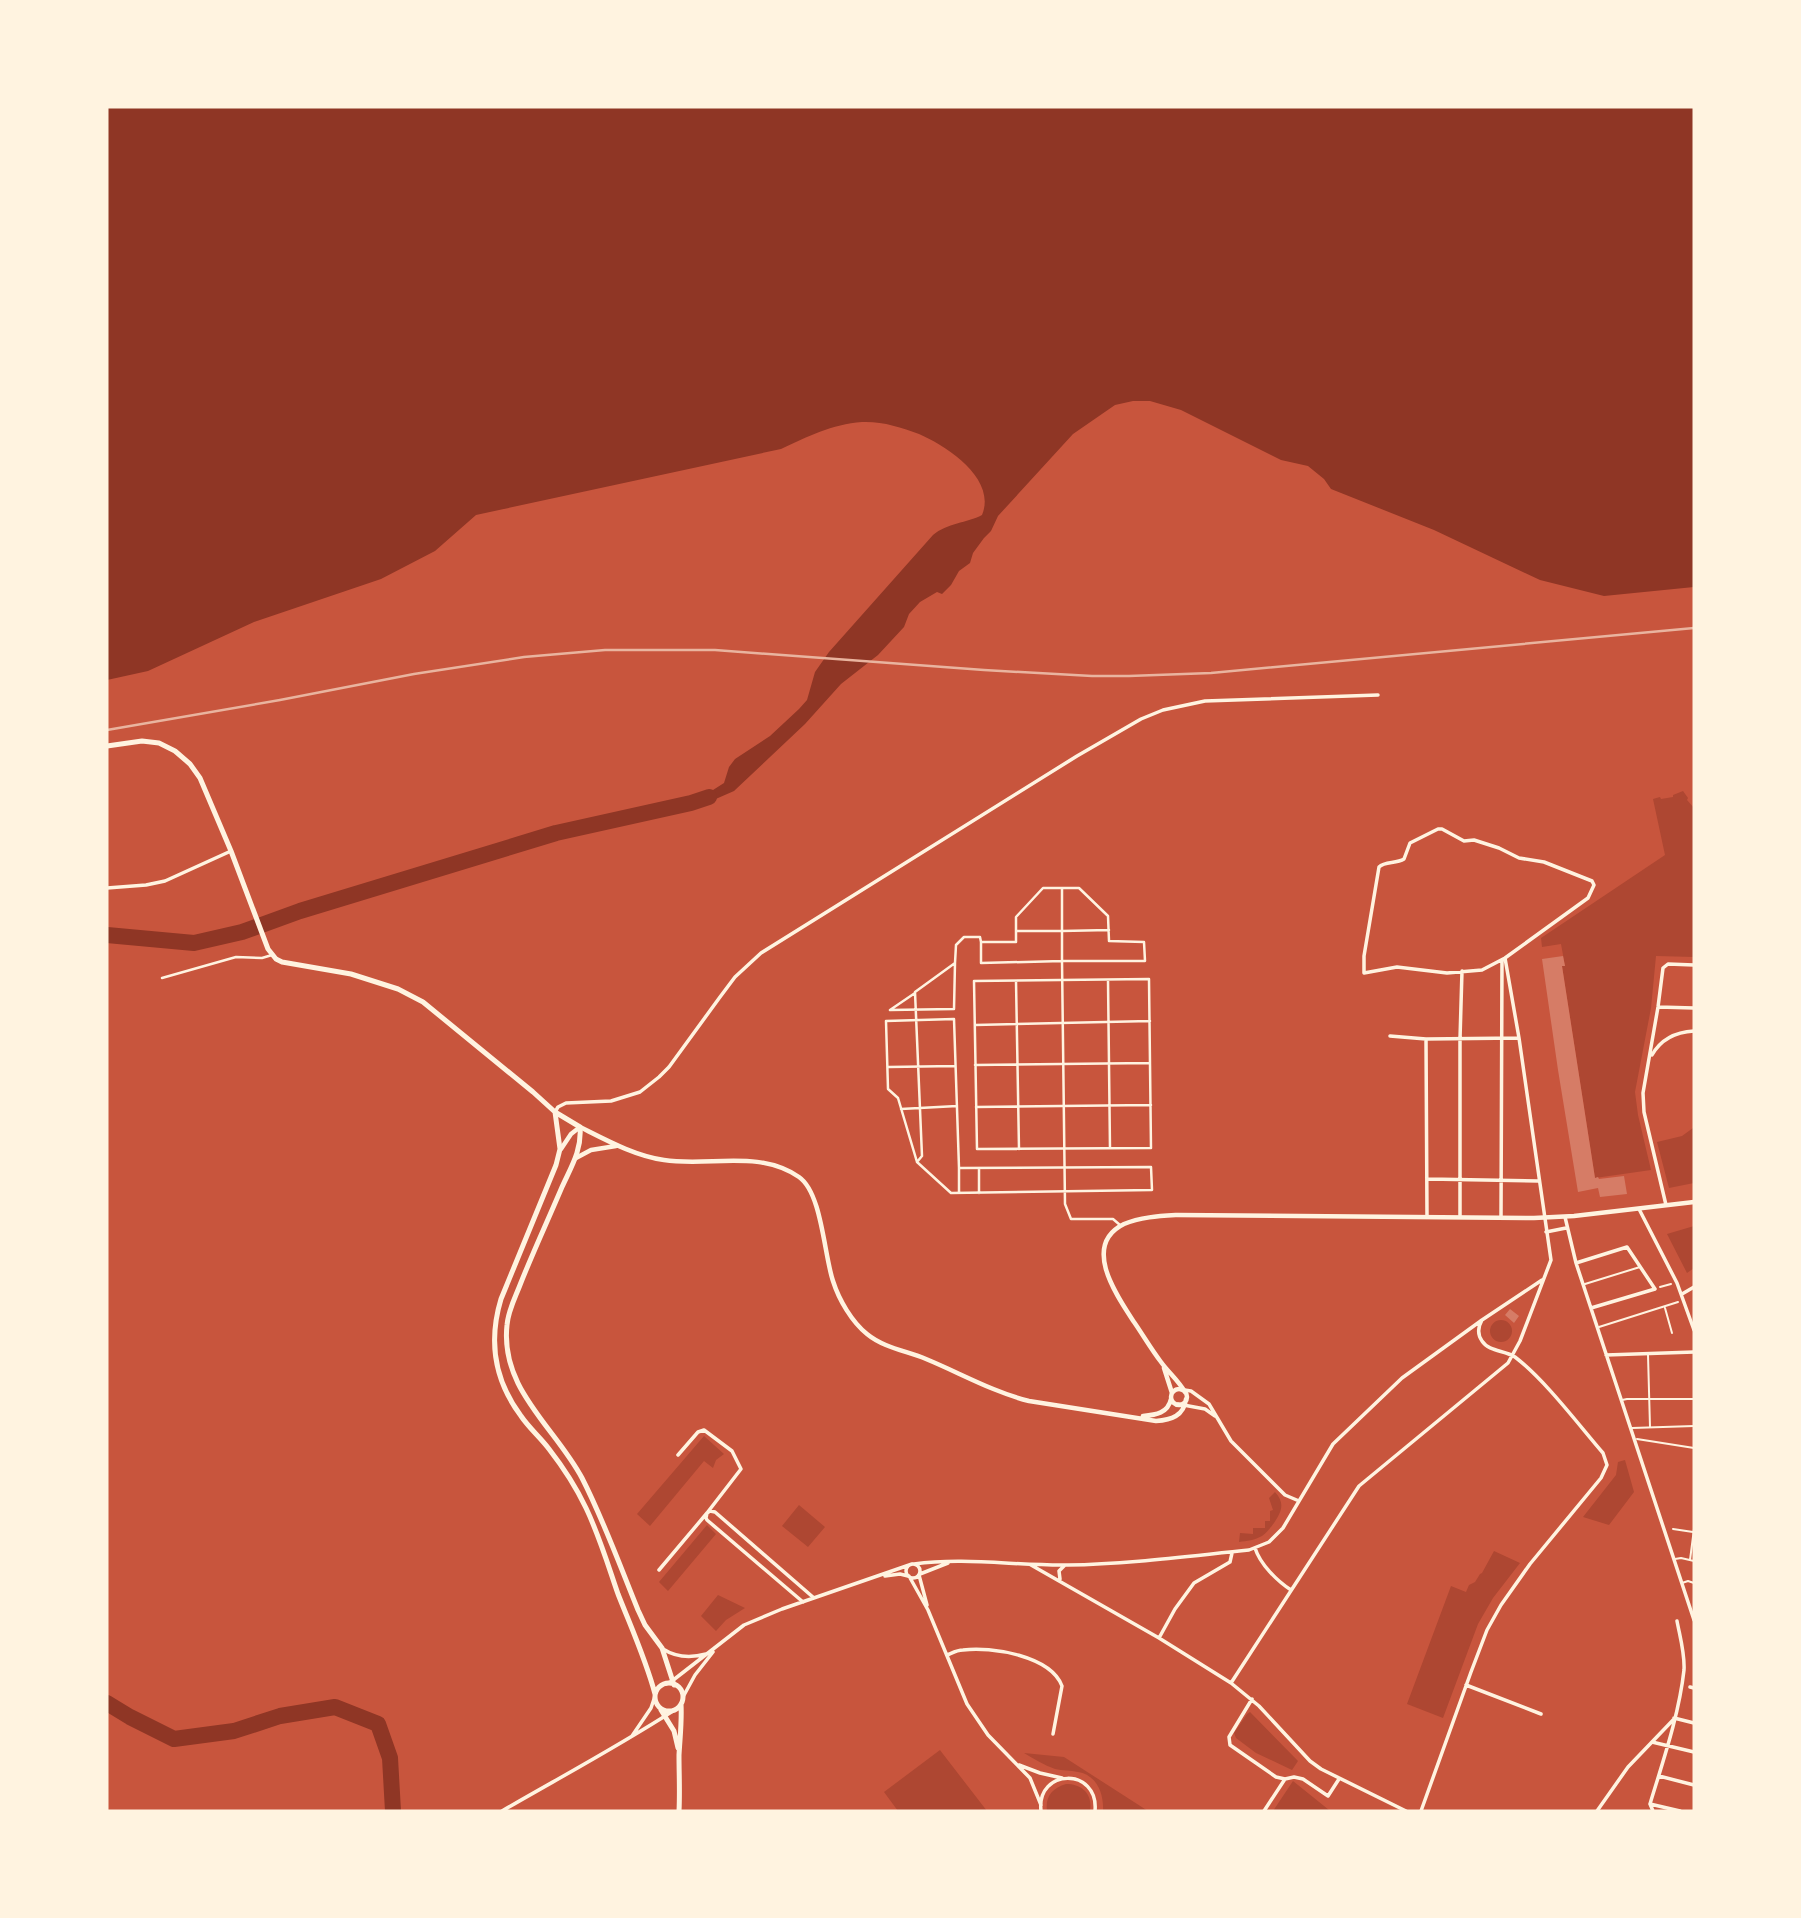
<svg xmlns="http://www.w3.org/2000/svg" width="1801" height="1918" font-family="'Roboto Condensed',sans-serif">
  <style>
    .green { fill: #ae4732 }
    .water { fill: #8f3625 }
    .lines { fill: none; stroke-linecap: round; stroke-linejoin: round }
    .river { stroke: #8f3625; stroke-width: 16 }
    .building { fill: #d67c66 }
    .path { stroke: #fff3e0; stroke-width: 2 }
    .service { stroke: #fff3e0; stroke-width: 2 }
    .pedestrian { stroke: #fff3e0; stroke-width: 2.5 }
    .minor { stroke: #fff3e0; stroke-width: 3.5 }
    .tertiary { stroke: #fff3e0; stroke-width: 4.5 }
    .secondary { stroke: #fff3e0; stroke-width: 5 }
    .rail { stroke: #e9b49f; stroke-width: 2.5 }
  </style>
  <rect width="100%" height="100%" fill="#c8553d"/>
  <path class="green" d="M1683 791 1688 798 1687 800 1694 808V957L1656 956 1651 1008 1635 1092 1638 1115 1651 1170 1595 1178 1562 966H1565L1561 944 1542 947 1541 938 1665 855 1653 799 1660 797 1661 799 1673 797V795Z
    M1693 1128 1694 1183 1669 1188 1657 1142 1682 1136Z
    M1694 1226V1268L1687 1273 1667 1234Z
    M1490 1331a11 11 0 1 1 22 0a11 11 0 1 1-22 0Z
    M704 1436 724 1454 716 1460 713 1468 704 1461 650 1526 637 1514Z
    M1625 1460 1634 1492 1609 1525 1583 1517 1616 1475 1618 1462Z
    M1275 1492C1285 1503 1282 1511 1274 1523 1270 1528 1267 1533 1262 1536 1255 1540 1247 1541 1239 1542L1240 1533 1253 1534V1528H1265V1521H1270V1511L1273 1510 1269 1498Z
    M799 1505 825 1527 808 1547 782 1526Z
    M707 1525 716 1534 668 1591 659 1582Z
    M1494 1551 1520 1563 1493 1598 1478 1624 1443 1718 1407 1704 1451 1586 1466 1592 1469 1585 1475 1582 1480 1574 1482 1573Z
    M718 1595 745 1608 726 1620 716 1631 701 1616Z
    M1250 1712 1298 1761 1292 1770 1256 1753 1236 1738 1234 1733 1247 1714Z
    M940 1750 943 1754 987 1811H898L884 1792Z
    M1024 1753 1064 1757 1148 1811H1103C1104 1794 1097 1775 1078 1772 1070 1770 1063 1771 1055 1769 1044 1765 1034 1759 1024 1753Z
    M1293 1781 1329 1810 1328 1811H1273Z
    M1066 1784C1082 1784 1093 1794 1090 1811H1047C1045 1797 1052 1788 1066 1784Z"/>
  <path class="water" d="M107 107H1694V587L1604 596 1540 580 1434 530 1331 489 1324 479 1308 466 1281 460 1181 410 1150 401H1133L1115 405 1073 434 998 516 991 531 984 538 973 553 970 563 959 571 951 585 942 594 937 592 920 602 909 614 904 627 878 655 841 684 805 724 734 791 702 805 691 803 698 797 713 790 724 783 729 767 735 759 770 736 799 709 807 700 815 672 829 652 933 535C947 523 967 523 982 515 997 479 947 446 919 434 901 427 881 421 862 422 832 424 807 437 781 449L476 515 435 551 381 579 254 622 148 671 107 680Z"/>
  <g class="lines">
    <path class="river" d="M107 935 194 943 242 932 300 911 556 833 691 803 709 797
      M107 1703 130 1717 174 1739 234 1731 280 1716 335 1707 378 1724 390 1758 393 1811"/>
  </g>
  <path class="building" d="M1563 956 1565 966H1562L1595 1178 1598 1177 1599 1179 1624 1176 1627 1194 1600 1197 1598 1188 1578 1192 1558 1070 1542 959Z
    M1510 1309 1519 1316 1514 1323 1505 1315Z"/>
  <g class="lines">
    <path class="path" d="M1660 1287 1671 1284"/>
    <path class="service" d="M1585 1284 1640 1267
      M1665 1308 1672 1333
      M1599 1327 1678 1302
      M1648 1355 1650 1427
      M1622 1400 1627 1399H1694
      M1632 1428 1694 1426
      M1637 1439 1694 1448
      M1673 1529 1693 1532
      M1675 1559 1681 1558 1694 1561
      M1690 1560 1694 1529
      M1682 1583 1688 1581 1694 1583"/>
    <path class="pedestrian" d="M1109 930 1062 931V961L981 963V942H1016V917L1043 888H1079L1108 916 1109 941 1144 942 1145 961H1062L1065 1204 1071 1219H1113L1120 1225
      M1017 931H1062V888
      M162 978 236 957 262 958 272 955
      M1149 979 1151 1148 977 1149 974 981Z
      M1108 980 1110 1148
      M1016 981 1019 1149
      M915 993 890 1010 954 1009 955 963
      M954 1019 959 1168 1151 1167 1152 1190 951 1193 917 1162 898 1098 888 1089 886 1021Z
      M975 1025 1150 1021
      M975 1065 1150 1063
      M889 1067 955 1066
      M976 1107 1151 1105
      M901 1109 957 1106
      M917 1162 922 1156 915 992 955 963 956 945 964 937H980L981 942
      M959 1168V1193
      M979 1168V1193"/>
    <path class="minor" d="M1438 829H1442L1464 841 1474 840 1499 848 1519 858 1544 862 1592 881 1594 885 1588 898 1505 958 1482 970 1447 973 1397 967 1364 973V956L1379 867C1385 861 1396 864 1404 859L1410 843Z
      M107 888 146 885 165 881 231 851
      M1658 1007 1694 1008
      M1390 1036 1426 1039 1519 1038
      M1426 1039 1427 1217
      M1652 1055C1661 1039 1676 1032 1694 1031
      M555 1112 558 1107 566 1103 611 1101 640 1092 659 1077 669 1067 720 997 735 977 761 953 1077 756 1141 719 1163 710 1205 701 1378 695
      M1428 1179 1538 1181
      M1666 1205 1644 1112 1643 1093 1658 1007 1663 968 1668 964 1694 965
      M1639 1209 1677 1283 1694 1330
      M1460 1217V1039L1462 971
      M1501 1217 1502 960
      M1565 1217 1576 1263 1694 1620
      M1546 1232 1566 1228
      M1576 1263 1627 1247 1655 1289 1591 1308
      M1682 1294 1694 1287
      M1606 1355 1694 1352
      M1178 1389 1191 1391 1209 1404 1231 1441 1285 1495 1299 1501
      M1178 1404 1205 1409 1215 1416
      M1255 1548C1260 1564 1277 1581 1291 1590
      M914 1564C965 1557 1017 1566 1068 1565 1129 1564 1189 1556 1249 1550L1269 1542 1283 1528 1333 1444 1402 1378 1482 1320 1542 1280
      M906 1571a7 7 0 1 1 14 0a7 7 0 1 1-14 0Z
      M1031 1565 1159 1638 1231 1683 1259 1706 1310 1761 1321 1769 1406 1811
      M659 1570 707 1513 741 1469 732 1451 704 1430 698 1432 678 1455
      M920 1574 948 1563
      M919 1575 927 1605
      M885 1576 900 1574 908 1576
      M909 1576 928 1610 967 1704 988 1735 1030 1778 1041 1805
      M1060 1579 1059 1571 1065 1565
      M803 1602 707 1520 706 1518 707 1513 710 1511 715 1512 814 1598
      M1159 1638 1175 1609 1194 1583 1230 1562 1232 1553
      M663 1649C677 1658 691 1658 706 1654
      M947 1655C952 1653 957 1650 963 1650 991 1646 1051 1656 1062 1686L1053 1734
      M1231 1683 1359 1486 1508 1363 1520 1341 1551 1260 1519 1038 1505 958
      M666 1684 672 1681 744 1625 782 1609 912 1564
      M1466 1685 1541 1714
      M1690 1687 1694 1688
      M683 1697 695 1675 713 1652
      M1252 1699 1229 1737 1230 1745 1276 1777 1285 1779 1294 1777 1303 1779 1328 1796 1339 1779
      M1674 1718 1694 1723
      M632 1736 651 1708 655 1696
      M1652 1742 1694 1752
      M1019 1765 1040 1773 1062 1778
      M1659 1776 1694 1785
      M1650 1804C1663 1761 1679 1715 1684 1670 1685 1654 1680 1637 1677 1621
      M1650 1804 1680 1811
      M1650 1804 1653 1811
      M502 1811C559 1778 617 1747 673 1711
      M1041 1811C1036 1768 1099 1767 1095 1811
      M1264 1811 1285 1779
      M1421 1811 1471 1672 1487 1630 1501 1605 1530 1564 1601 1478 1607 1465 1603 1453C1578 1424 1545 1380 1515 1357 1505 1350 1489 1352 1482 1341 1477 1334 1478 1327 1482 1320
      M1597 1811 1628 1767 1674 1719"/>
    <path class="tertiary" d="M561 1149 571 1134 580 1127C606 1140 635 1156 664 1160 709 1167 758 1149 799 1177 822 1193 824 1255 833 1281 839 1300 852 1322 867 1334 884 1348 907 1351 926 1359 960 1373 993 1392 1029 1401L1156 1421C1171 1420 1184 1416 1186 1399
      M576 1158 591 1150 616 1146
      M1164 1368 1172 1393
      M1171 1397a8 8 0 1 1 16 0a8 8 0 1 1-16 0Z
      M1185 1392C1178 1380 1169 1373 1161 1362 1151 1349 1143 1335 1134 1322 1117 1296 1081 1245 1124 1224 1140 1217 1160 1216 1177 1215L1534 1218 1574 1216 1694 1202
      M1143 1416C1156 1415 1168 1413 1171 1399"/>
    <path class="secondary" d="M107 746 142 741 159 743 175 751 190 764 200 778 231 851 268 949 276 959 282 962 351 974 398 989 423 1002 533 1092 555 1112 580 1127C582 1150 571 1167 562 1187 548 1220 533 1252 520 1285 515 1298 508 1311 507 1325 500 1389 555 1427 582 1478 604 1521 620 1566 638 1610L645 1625 662 1648 674 1685
      M555 1112 560 1149 556 1165 501 1299C488 1342 494 1380 521 1416 529 1428 540 1437 549 1449 563 1467 576 1487 586 1508 599 1535 608 1565 618 1594 631 1627 646 1660 655 1694
      M655 1697a14 14 0 1 1 28 0a14 14 0 1 1-28 0Z
      M661 1710 674 1731 678 1748
      M679 1811C680 1792 679 1774 679 1755 680 1737 682 1721 681 1704"/>
    <path class="rail" d="M107 730 280 700 414 674 524 657 605 650H715L984 670 1092 676H1129L1211 673 1694 628"/>
  </g>
  <rect width="1801" height="1918" fill="none" stroke="#fff3e0" stroke-width="217"/>
</svg>
